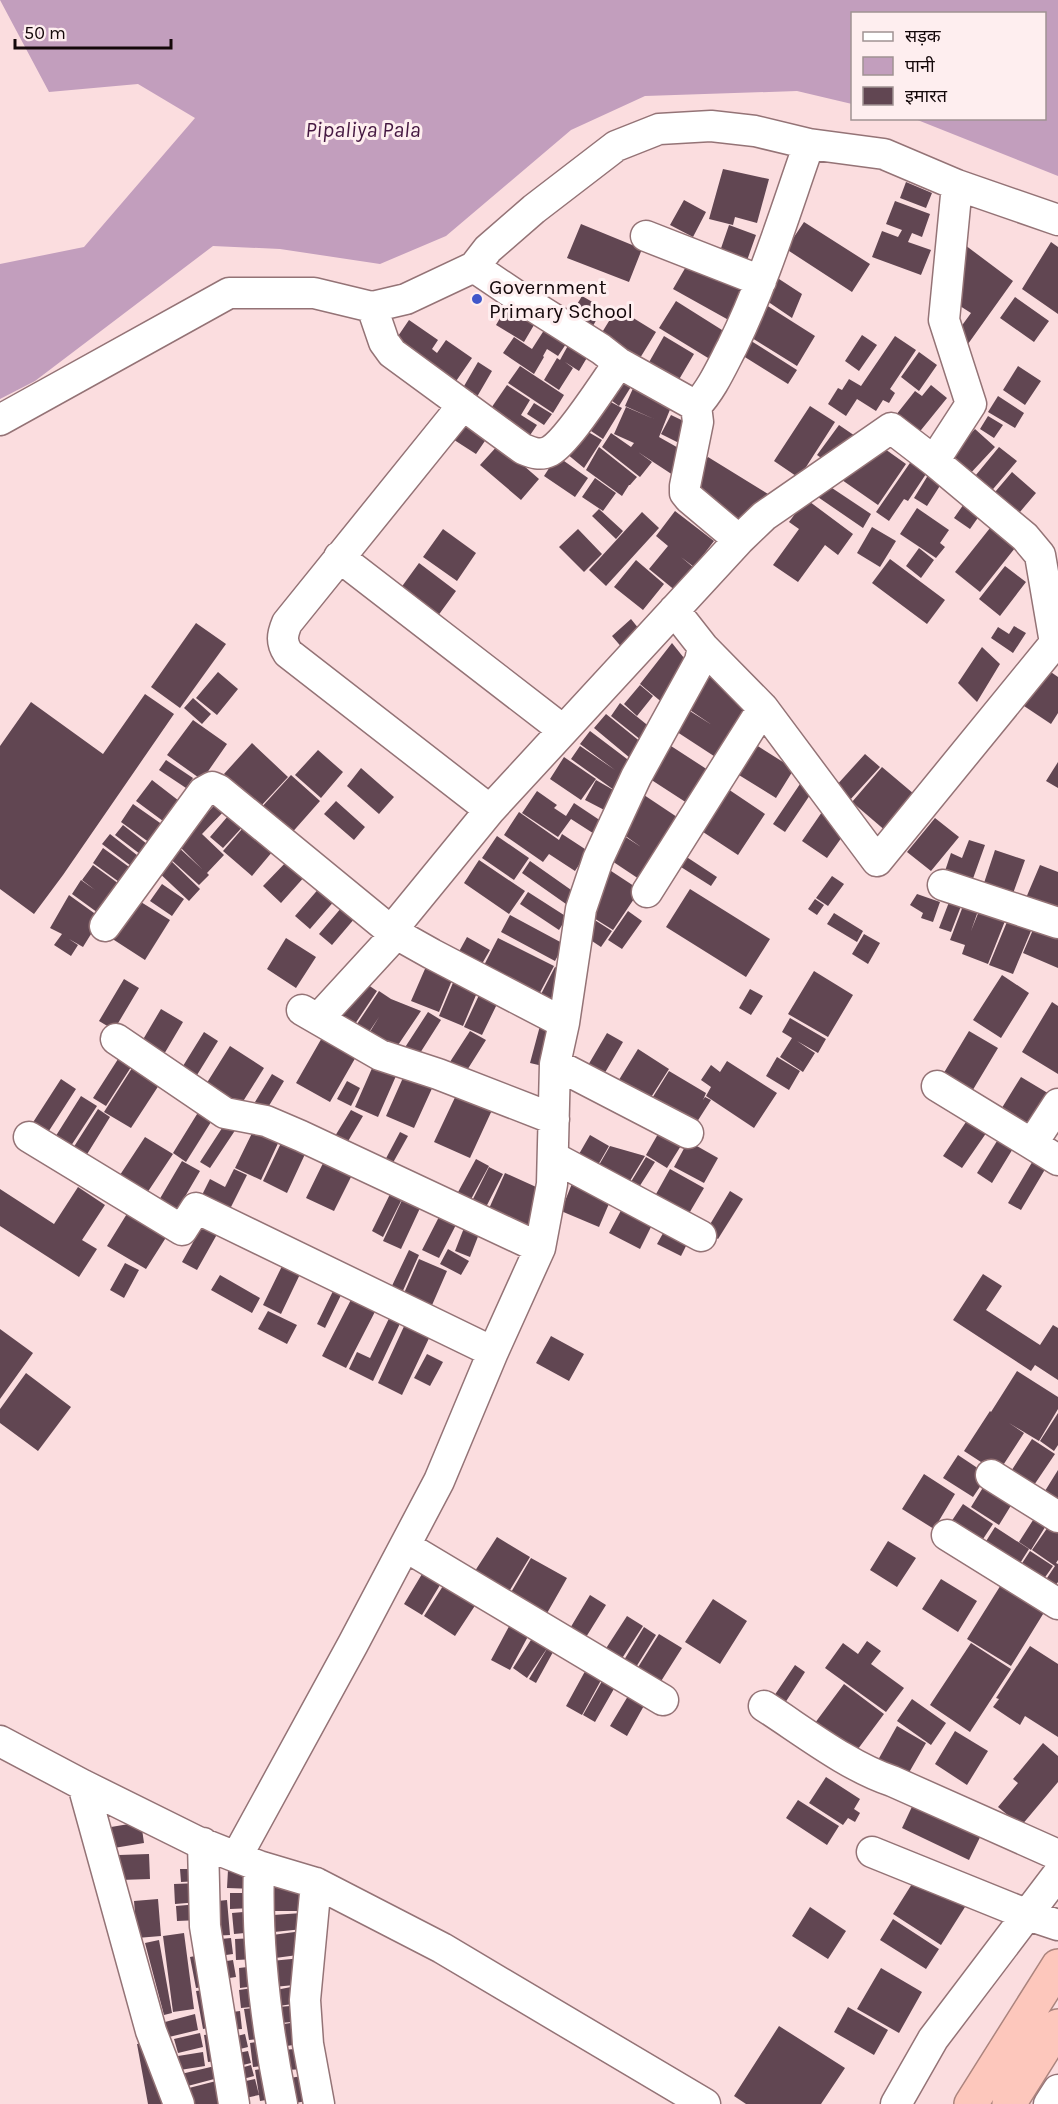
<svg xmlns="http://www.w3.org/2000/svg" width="1058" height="2104" font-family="Karla,'Noto Sans Devanagari',sans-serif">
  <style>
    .water { fill: #c29ebd }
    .building { fill: #614652 }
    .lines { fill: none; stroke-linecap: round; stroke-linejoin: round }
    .minor-casing { stroke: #947376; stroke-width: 33 }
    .highway-casing { stroke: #ab847e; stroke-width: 36 }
    .minor { stroke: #fff; stroke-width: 30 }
    .highway { stroke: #fdc7bc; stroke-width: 33 }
    .poi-dot { fill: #4057ca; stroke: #feeeef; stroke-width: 2 }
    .labels { text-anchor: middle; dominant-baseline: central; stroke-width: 6; stroke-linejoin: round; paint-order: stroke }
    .poi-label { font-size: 21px; fill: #14080a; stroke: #feeeef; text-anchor: start }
    .water-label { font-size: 22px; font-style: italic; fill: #441740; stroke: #feeeef }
  </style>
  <rect width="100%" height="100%" fill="#fbdddf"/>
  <path class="water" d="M0 0H1058V176L915 119 1044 118V14H852V104L797 91 645 96 571 130 446 236 380 264 280 249 213 246 35 381 0 399V264L84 247 195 118 138 84 49 92Z"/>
  <path class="building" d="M723 169 769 179 757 223 735 217 733 225 709 219Z
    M906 182 932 193 926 208 900 198Z
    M684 200 706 212 693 237 670 225Z
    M895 201 930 214 922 237 912 233 908 242 931 250 921 275 872 257 882 231 898 237 902 230 886 224Z
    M804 222 870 264 852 292 786 249Z
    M581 224 642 249 629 282 567 258Z
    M729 225 756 235 744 269 717 260Z
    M961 242 1013 281 968 344 955 335 971 313 949 299Z
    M1051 242 1058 247V314L1022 289Z
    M691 258 751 292 734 323 673 289Z
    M776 277 802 294 792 318 767 301Z
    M582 296 603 308 589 333 567 321Z
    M1015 297 1049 321 1034 342 1000 318Z
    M676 301 730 335 713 361 659 328Z
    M763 303 815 336 797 366 744 333Z
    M506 308 534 325 524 342 496 325Z
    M617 308 656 332 637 363 598 339Z
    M409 320 438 340 432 349 437 353 446 340 472 358 452 387 392 345Z
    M548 324 570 338 558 356 547 349 543 356 544 357 534 374 503 353 514 337 532 349Z
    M862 335 877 345 859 371 845 361Z
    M664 336 694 354 674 388 644 371Z
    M895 336 916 350 890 389 895 393 889 403 883 400 876 411 857 399 846 416 828 404 838 388 842 390 849 379 861 386Z
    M748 339 797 370 788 384 740 354Z
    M571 340 591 351 579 371 565 362 573 368 559 390 544 380 557 358 560 360Z
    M919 352 937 365 919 391 901 377Z
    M478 362 492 371 474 402 460 393Z
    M520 366 564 395 553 413 508 383Z
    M1018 366 1041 381 1025 405 1003 390Z
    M626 377 634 382 619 406 608 398Z
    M635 384 673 402 659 437 689 454 676 477 638 452 652 462 640 477 602 447 611 433 631 447 634 443 614 434 626 407 654 419 625 406Z
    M507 385 530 400 521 415 537 425 524 444 485 417Z
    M931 385 947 398 917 435 892 420 915 391 922 396Z
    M998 396 1024 413 1015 428 988 412Z
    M607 400 622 408 603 439 588 429Z
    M534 403 552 414 544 425 527 414Z
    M810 406 835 422 799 478 774 461Z
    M671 415 694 426 685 446 661 434Z
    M988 416 1003 425 994 438 980 429Z
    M461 417 489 435 476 454 448 436Z
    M839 425 861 440 827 462 817 455Z
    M578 426 602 440 584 468 561 449Z
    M975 429 995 447 967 477 948 459Z
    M499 444 539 479 521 500 480 465Z
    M878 444 906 464 878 505 842 480Z
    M599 447 637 477 630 485H629L622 496 586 470Z
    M999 447 1017 461 988 495 971 481Z
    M557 456 588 478 575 497 544 476Z
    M708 457 768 494 740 533 693 497 701 465Z
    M912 460 928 471 908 501 904 499 889 521 876 512Z
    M930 472 943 481 927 506 914 498Z
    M1012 472 1036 493 1014 519 990 498Z
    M595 478 616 493 603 511 582 497Z
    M820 480 871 514 863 528 812 493Z
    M806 499 853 534 838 555 825 545 798 582 773 565 799 529 789 522Z
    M966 501 982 512 970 529 954 518Z
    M917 508 949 530 940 543 945 547 936 558 900 534Z
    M599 509 623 531 616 539 592 516Z
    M675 511 714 541 694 567 681 557 700 573 682 596 649 569 668 546 656 536Z
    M642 512 659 528 606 586 589 570Z
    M872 527 896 541 880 567 857 553Z
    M990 528 1015 548 980 592 955 572Z
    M443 529 476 553 457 581 423 557Z
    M578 529 602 554 584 572 559 547Z
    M919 548 934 560 921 578 906 566Z
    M890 559 945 600 927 624 872 583Z
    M636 560 664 584 643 610 614 587Z
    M419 563 456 591 432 624 395 596Z
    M1005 566 1026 582 1000 616 979 599Z
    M631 619 643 634 624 650 612 636Z
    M196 623 226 644 180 708 151 687Z
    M1014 626 1026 633 1013 653 991 638 998 627 1009 634Z
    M672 643 688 663 664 704 640 684Z
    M982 647 1000 664 977 702 958 683Z
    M1045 668 1058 677V713L1051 724 1021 704Z
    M218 672 238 689 217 715 196 698Z
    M707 673 750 702 720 760 671 728 685 708 712 725 684 706Z
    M640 685 653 696 637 716 624 704Z
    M145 694 174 714 63 875 34 914 0 889V746L31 702 103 754Z
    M193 698 211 714 202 724 184 708Z
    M620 703 651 728 641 740 611 716Z
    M606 714 642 743 630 758 594 728Z
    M193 720 227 744 202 780 167 755Z
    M590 731 631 762 614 790 571 759 580 746 615 770 580 744Z
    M252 743 288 777 260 807 224 774Z
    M753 743 794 769 776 798 734 772Z
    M671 746 708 770 687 803 650 779Z
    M318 750 343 772 321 798 295 775Z
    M865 754 880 767 849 801 835 787Z
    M564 757 596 779 581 800 550 779Z
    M166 760 193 778 186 788 159 770Z
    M1058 762V788L1046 781Z
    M882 767 914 794 887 832 852 802Z
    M361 768 394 797 379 814 347 786Z
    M291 775 320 801 289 836 260 809Z
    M152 780 183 804 167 824 136 801Z
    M596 780 622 795 612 814 585 800Z
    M800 784 812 792 785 832 773 824Z
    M725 787 765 814 738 855 697 828Z
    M537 791 557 805 554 808 566 816 574 803 607 825 599 837 571 819 558 837 522 813Z
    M644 795 683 821 642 881 603 855 618 832 641 847 620 832Z
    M220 799 228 807 202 834 224 855 207 873 209 875 199 885 167 856 176 845 202 869 178 845Z
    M336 801 365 827 354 840 324 814Z
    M133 804 163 825 150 843 121 822Z
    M234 809 248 821 223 848 210 837Z
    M519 812 559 840 562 834 588 851 575 871 549 854 543 862 504 835Z
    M822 812 847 830 827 858 802 841Z
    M935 818 959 837 931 871 907 852Z
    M249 821 278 845 252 876 223 851Z
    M123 825 147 844 140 854 115 835Z
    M110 834 142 859 135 869 102 844Z
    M497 836 529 858 514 880 482 858Z
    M969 840 985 845 970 887 943 877 951 853 962 858Z
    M103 848 136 872 126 887 93 863Z
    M995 850 1025 860 1010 902 981 892Z
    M679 852 717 877 711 886 673 862Z
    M167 857 200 889 189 901 155 869Z
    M289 859 306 875 281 903 263 886Z
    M479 860 525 891 509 914 464 883Z
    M530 861 574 892 566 904 522 873Z
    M93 865 126 889 105 918 72 894 81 880 95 890 82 880Z
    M1040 865 1058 872V918L1023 905Z
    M605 867 640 890 613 930 589 915Z
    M832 876 844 884 828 906 816 898Z
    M162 884 184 899 172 916 150 901Z
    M321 886 336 899 310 929 295 916Z
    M690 889 770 939 746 977 666 927Z
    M528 892 567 917 559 930 520 904Z
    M917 894 940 902 933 922 921 918 923 913 910 905Z
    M69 895 101 918 83 947 69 939 78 945 71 956 54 945 62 934 50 928Z
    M951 897 963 901 951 932 939 928Z
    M136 899 170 920 145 960 111 938Z
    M815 899 824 905 817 915 808 909Z
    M963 906 978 911 971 931 979 911 1005 921 988 964 962 954 965 945 950 940Z
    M342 907 355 918 332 945 319 934Z
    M628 911 642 921 622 949 608 940Z
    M834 913 863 931 857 942 827 924Z
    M510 915 564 944 555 961 501 932Z
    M590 917 612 931 601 947 580 933Z
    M1009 917 1033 926 1013 974 989 965Z
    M1035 925 1058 935V968L1023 953Z
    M864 934 880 943 868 964 852 954Z
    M467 937 490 950 479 969 456 957Z
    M286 938 316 957 296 988 267 969Z
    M498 938 554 966 535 1002 480 973Z
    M428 962 455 973 439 1012 411 1001Z
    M555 967 567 973 558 1013 537 1002Z
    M814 971 853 995 828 1037 788 1014Z
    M1002 975 1029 993 1001 1038 973 1020Z
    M455 978 479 988 463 1026 439 1016Z
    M124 979 139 988 114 1030 99 1021Z
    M361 980 377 991 351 1030 335 1020Z
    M750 989 763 996 751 1015 739 1008Z
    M379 991 391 999 421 1011 392 1054 365 1040 379 1017 365 1038 353 1030Z
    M480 993 498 1002 482 1035 464 1027Z
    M1052 1002 1058 1006V1074L1022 1052Z
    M161 1009 183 1022 160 1061 138 1048Z
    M428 1012 441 1020 415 1061 402 1052Z
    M790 1018 826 1039 818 1053 797 1041 815 1053 803 1072 780 1057 792 1038 782 1032Z
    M541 1022 555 1029 547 1067 530 1063Z
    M470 1031 486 1040 464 1075 448 1065Z
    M969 1031 998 1048 968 1098 939 1081Z
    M204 1032 218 1041 197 1075 183 1066Z
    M607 1033 623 1042 603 1076 587 1067Z
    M323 1036 357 1055 330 1102 296 1083Z
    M230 1046 264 1068 237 1111 203 1089Z
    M638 1049 669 1069 648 1102 617 1083Z
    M120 1056 133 1064 106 1106 93 1098Z
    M777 1057 800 1071 789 1090 766 1076Z
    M727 1061 777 1093 754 1128 706 1096 711 1087 701 1080 711 1065 720 1072Z
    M134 1065 161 1082 131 1128 104 1112Z
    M373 1066 396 1076 378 1117 355 1107Z
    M406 1071 434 1084 414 1128 386 1116Z
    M669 1071 706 1093 703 1100 705 1097 711 1100 695 1125 651 1100Z
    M272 1074 284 1081 267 1109 255 1102Z
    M1021 1077 1051 1095 1030 1129 1000 1111Z
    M61 1079 76 1089 45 1137 30 1127Z
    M347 1081 360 1088 351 1106 337 1099Z
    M458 1091 493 1108 470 1158 434 1142Z
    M81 1096 97 1106 67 1152 52 1142Z
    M202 1106 216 1114 186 1162 173 1153Z
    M98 1109 110 1117 81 1164 68 1156Z
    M351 1110 363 1116 344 1148 332 1141Z
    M970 1116 989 1129 962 1168 943 1156Z
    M226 1122 236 1129 210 1168 200 1162Z
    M255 1127 280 1139 261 1180 235 1168Z
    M662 1127 684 1141 667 1168 646 1155Z
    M400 1132 408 1136 390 1168 383 1164Z
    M1002 1133 1017 1142 992 1183 977 1173Z
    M590 1135 609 1146 594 1172 575 1161Z
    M145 1137 173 1154 143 1199 116 1181Z
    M282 1141 306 1152 287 1193 263 1181Z
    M688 1141 718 1158 704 1183 674 1167Z
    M610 1146 645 1156 625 1189 595 1172Z
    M326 1157 354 1171 334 1211 306 1198Z
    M646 1157 655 1162 634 1195 626 1190Z
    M476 1159 489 1166 470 1201 457 1194Z
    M1034 1159 1047 1166 1021 1210 1008 1203Z
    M182 1161 200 1171 173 1217 155 1207Z
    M489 1167 503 1174 485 1209 471 1203Z
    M234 1169 247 1175 225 1219 197 1205 210 1179 225 1187Z
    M670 1169 704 1188 684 1222 651 1203Z
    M505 1173 545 1191 526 1231 487 1213Z
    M575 1176 614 1192 599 1227 561 1211Z
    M78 1187 105 1205 82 1240 97 1249 79 1277 0 1226V1189L54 1224Z
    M392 1190 404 1195 383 1237 372 1231Z
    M730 1191 743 1199 718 1239 706 1231Z
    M403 1198 421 1206 401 1249 383 1241Z
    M625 1203 655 1219 640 1249 609 1233Z
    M133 1204 172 1228 146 1269 107 1246Z
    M442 1211 459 1219 439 1258 422 1250Z
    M205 1221 220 1229 197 1270 182 1262Z
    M667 1226 690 1238 681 1256 657 1244Z
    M464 1228 479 1234 470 1257 455 1251Z
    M448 1249 469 1261 461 1275 440 1264Z
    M409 1250 419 1255 401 1295 390 1290Z
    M419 1259 447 1271 429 1312 401 1300Z
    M284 1262 302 1270 281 1314 263 1305Z
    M125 1263 139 1270 124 1298 110 1290Z
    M983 1274 1002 1286 986 1310 1040 1345 1053 1325 1058 1328V1380L1035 1365 1031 1371 953 1320Z
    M220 1275 260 1298 252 1313 211 1290Z
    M334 1289 342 1293 325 1328 317 1324Z
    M356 1290 380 1302 346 1368 322 1356Z
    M393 1310 404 1315 373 1381 349 1369 357 1352 370 1358Z
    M268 1311 297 1325 287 1344 258 1329Z
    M406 1322 431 1334 402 1395 378 1383Z
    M0 1329 33 1353 0 1399Z
    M551 1336 584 1354 569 1381 536 1363Z
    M427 1354 443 1362 430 1386 414 1378Z
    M1017 1371 1058 1397V1409L1039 1441 1009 1423 1024 1433 998 1473 964 1451 990 1411 991 1412Z
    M26 1373 71 1407 38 1451 0 1423V1409Z
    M1058 1413V1445L1054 1451 1040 1441Z
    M1032 1439 1055 1454 1028 1494 1006 1479Z
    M958 1455 988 1475 973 1497 943 1478Z
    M1058 1470V1511L1040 1499Z
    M924 1474 955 1494 934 1529 902 1509Z
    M987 1481 1015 1499 999 1525 971 1507Z
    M963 1504 993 1524 979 1545 949 1525Z
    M1035 1517 1047 1524 1031 1550 1019 1542Z
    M1050 1524 1058 1530V1560L1056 1563 1058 1564V1582L1052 1590 1043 1584 1055 1566 1032 1550Z
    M995 1527 1029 1549 1017 1568 983 1546Z
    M497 1537 530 1557 507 1595 473 1574Z
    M888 1541 916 1558 897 1587 870 1570Z
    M1030 1551 1053 1566 1041 1583 1019 1568Z
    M531 1558 567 1578 542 1622 506 1601Z
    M422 1574 440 1585 422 1615 404 1604Z
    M448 1578 480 1598 455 1636 424 1616Z
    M941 1579 977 1601 958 1632 922 1609Z
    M1004 1580 1048 1606 1011 1666 967 1639Z
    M590 1595 606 1605 578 1650 563 1640Z
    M713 1599 747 1621 720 1664 685 1642Z
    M627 1616 643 1626 619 1663 603 1653Z
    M514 1617 533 1627 510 1670 491 1660Z
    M644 1627 656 1635 633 1672 621 1665Z
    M538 1629 558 1643 536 1683 529 1679 548 1647 527 1678 513 1668Z
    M659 1634 682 1648 658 1686 635 1672Z
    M867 1641 881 1651 871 1664 904 1688 886 1712 825 1668 843 1643 858 1654Z
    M971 1643 1011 1669 970 1732 930 1705Z
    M1030 1646 1058 1664V1737L1025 1716 1020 1725 993 1707 999 1699 996 1698Z
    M589 1664 605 1673 582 1715 566 1706Z
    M795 1665 805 1672 785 1703 774 1696Z
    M606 1674 619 1680 595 1722 583 1715Z
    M844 1684 884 1714 855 1753 815 1723Z
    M634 1686 650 1695 627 1736 610 1726Z
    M912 1699 946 1723 931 1745 897 1721Z
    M897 1726 926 1743 907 1776 878 1760Z
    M955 1731 988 1751 967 1785 935 1764Z
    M1043 1743 1058 1756V1782L1021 1826 998 1807 1018 1783 1013 1779Z
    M826 1777 860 1799 854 1809 860 1813 855 1822 848 1818 843 1825 809 1803Z
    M917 1796 984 1829 969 1860 902 1828Z
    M798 1800 839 1826 827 1845 786 1818Z
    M141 1822 144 1843 108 1849 105 1828Z
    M149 1854 150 1879 120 1880 119 1855Z
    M180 1869H200V1881L181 1882Z
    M228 1870 256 1871 255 1889 227 1888Z
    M917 1876 965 1907 941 1945 893 1914Z
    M199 1883V1902L175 1904 174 1884Z
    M263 1884H310L309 1911H263Z
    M230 1893H253V1908L230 1909Z
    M158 1899 161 1936 137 1938 134 1901Z
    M227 1900 230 1935 211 1936 208 1902Z
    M199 1904 200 1920 177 1921 176 1906Z
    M810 1907 846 1931 828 1959 792 1936Z
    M255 1911 257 1932 234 1934 232 1913Z
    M302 1913 303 1929 274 1932 273 1915Z
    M893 1919 939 1949 926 1969 880 1940Z
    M302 1931 305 1954 268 1959 265 1936Z
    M184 1933 194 2009 173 2012 163 1936Z
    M231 1938 233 1954 212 1957 210 1940Z
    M257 1938 258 1959 236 1960 235 1939Z
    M159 1940 172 2013 164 2015 145 1943Z
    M206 1954 212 1986 196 1988 190 1957Z
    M302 1958 304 1984 274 1987 271 1961Z
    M233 1960 236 1977 216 1980 214 1963Z
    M256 1966 257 1986 240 1988 239 1968Z
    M881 1968 922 1992 899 2033 857 2009Z
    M296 1986 299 2003 279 2006 276 1990Z
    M259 1987 261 2006 241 2008 239 1990Z
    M211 1989 217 2026 203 2029 196 1991Z
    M302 2005 303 2021 280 2023 278 2007Z
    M263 2007 267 2038 249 2040 244 2009Z
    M848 2007 888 2030 874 2055 834 2032Z
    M240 2011 242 2029 226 2030 224 2013Z
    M195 2014 198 2030 169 2037 165 2022Z
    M303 2021 305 2043 281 2047 278 2025Z
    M779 2026 845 2068 821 2104H746L734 2096Z
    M200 2033 203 2047 178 2053 174 2039Z
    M219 2033 223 2060 208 2062 204 2035Z
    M245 2034 248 2047 228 2052 225 2039Z
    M266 2040 269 2065 253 2067 250 2043Z
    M152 2042 163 2104H148L137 2044Z
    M308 2048 309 2069 283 2070 282 2050Z
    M248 2051 251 2063 231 2068 228 2055Z
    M203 2052 205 2066 180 2070 178 2056Z
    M251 2065 254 2076 232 2082 230 2071Z
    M215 2066 218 2078 184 2087 181 2074Z
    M272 2067 278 2098 260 2101 255 2070Z
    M308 2075 313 2100 289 2104 284 2079Z
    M255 2079 259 2095 236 2100 232 2084Z
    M220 2080 226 2104H189L185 2089Z"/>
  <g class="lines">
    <defs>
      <path id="minor" d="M957 185 944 320 971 404 934 461 1025 537 1040 555 1055 643 1058 647
        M646 236 761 281
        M474 267 514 294 601 349 619 363 696 406 698 422 685 486V493L689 498 739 540
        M372 307 384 342 392 353 523 449C533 453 540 456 550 451 569 440 604 383 619 363
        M463 405 287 623C282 635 281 642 288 653L490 810
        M696 406C712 389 721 368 732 347 764 282 785 212 809 144
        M0 420 229 293H314L372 307 406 299 474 267 488 249 534 209 616 146 659 129 711 126 755 131 809 144 884 154 957 185 1058 220
        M339 557 563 730
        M703 647 763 708
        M943 885 1058 923
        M647 892 763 708 877 861 1055 643
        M105 926 203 792 212 787 219 790 391 931
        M302 1010 380 1055 438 1074 554 1119
        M318 1019 396 934
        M564 1023 432 954 391 931 490 810 739 540 764 516 891 428 934 461
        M116 1039 225 1113 266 1121 301 1136 540 1248
        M555 1064 688 1133
        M937 1086 1032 1144
        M1058 1104 1032 1144 1058 1160
        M29 1137 182 1230 196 1208 493 1352
        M553 1157 701 1236
        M991 1475 1058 1517
        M947 1535 1058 1604
        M405 1546 663 1700
        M764 1706C803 1731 849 1767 892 1781L1058 1855
        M0 1741 83 1785 196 1841 259 1866 316 1883 442 1948 705 2104
        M83 1785 151 2031 179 2104
        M203 1843 205 1926 234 2104
        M872 1852 1028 1915 1058 1925
        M237 1856 353 1644 439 1481 493 1352 540 1248 552 1184 555 1064 564 1023 581 909 598 859 636 777 700 661 703 647 674 610
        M259 1866C256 1946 266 2025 282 2104
        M316 1883 305 2000 308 2044 319 2104
        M896 2104 933 2039 1058 1874
        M1049 2104 1058 2090"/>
      <path id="highway" d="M971 2104 1058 1966
        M1009 2104 1058 2026"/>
    </defs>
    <use href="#minor" class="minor-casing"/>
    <use href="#highway" class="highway-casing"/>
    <use href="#minor" class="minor"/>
    <use href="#highway" class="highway"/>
  </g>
  <circle class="poi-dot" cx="477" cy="299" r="6"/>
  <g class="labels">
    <g class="poi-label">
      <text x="489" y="287">Government<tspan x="489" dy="24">Primary School</tspan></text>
    </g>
    <g class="water-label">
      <text x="363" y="130">Pipaliya Pala</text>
    </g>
  </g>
  <rect x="851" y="12" width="195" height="108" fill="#feeeef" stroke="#a09293" stroke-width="1.5"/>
  <rect x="863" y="32" width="30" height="9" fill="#ffffff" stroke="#a09293" stroke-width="1.5"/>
  <text x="905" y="42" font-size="18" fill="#14080a">सड़क</text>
  <rect x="863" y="57" width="30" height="18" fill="#c29ebd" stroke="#a09293" stroke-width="1.5"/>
  <text x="905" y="72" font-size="18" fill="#14080a">पानी</text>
  <rect x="863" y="87" width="30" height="18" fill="#614652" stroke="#a09293" stroke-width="1.5"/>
  <text x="905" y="102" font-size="18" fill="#14080a">इमारत</text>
  <path d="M15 39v9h156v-9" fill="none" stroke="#14080a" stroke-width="3"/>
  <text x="24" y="39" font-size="18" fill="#14080a" stroke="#feeeef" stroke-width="4.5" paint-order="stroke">50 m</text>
</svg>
